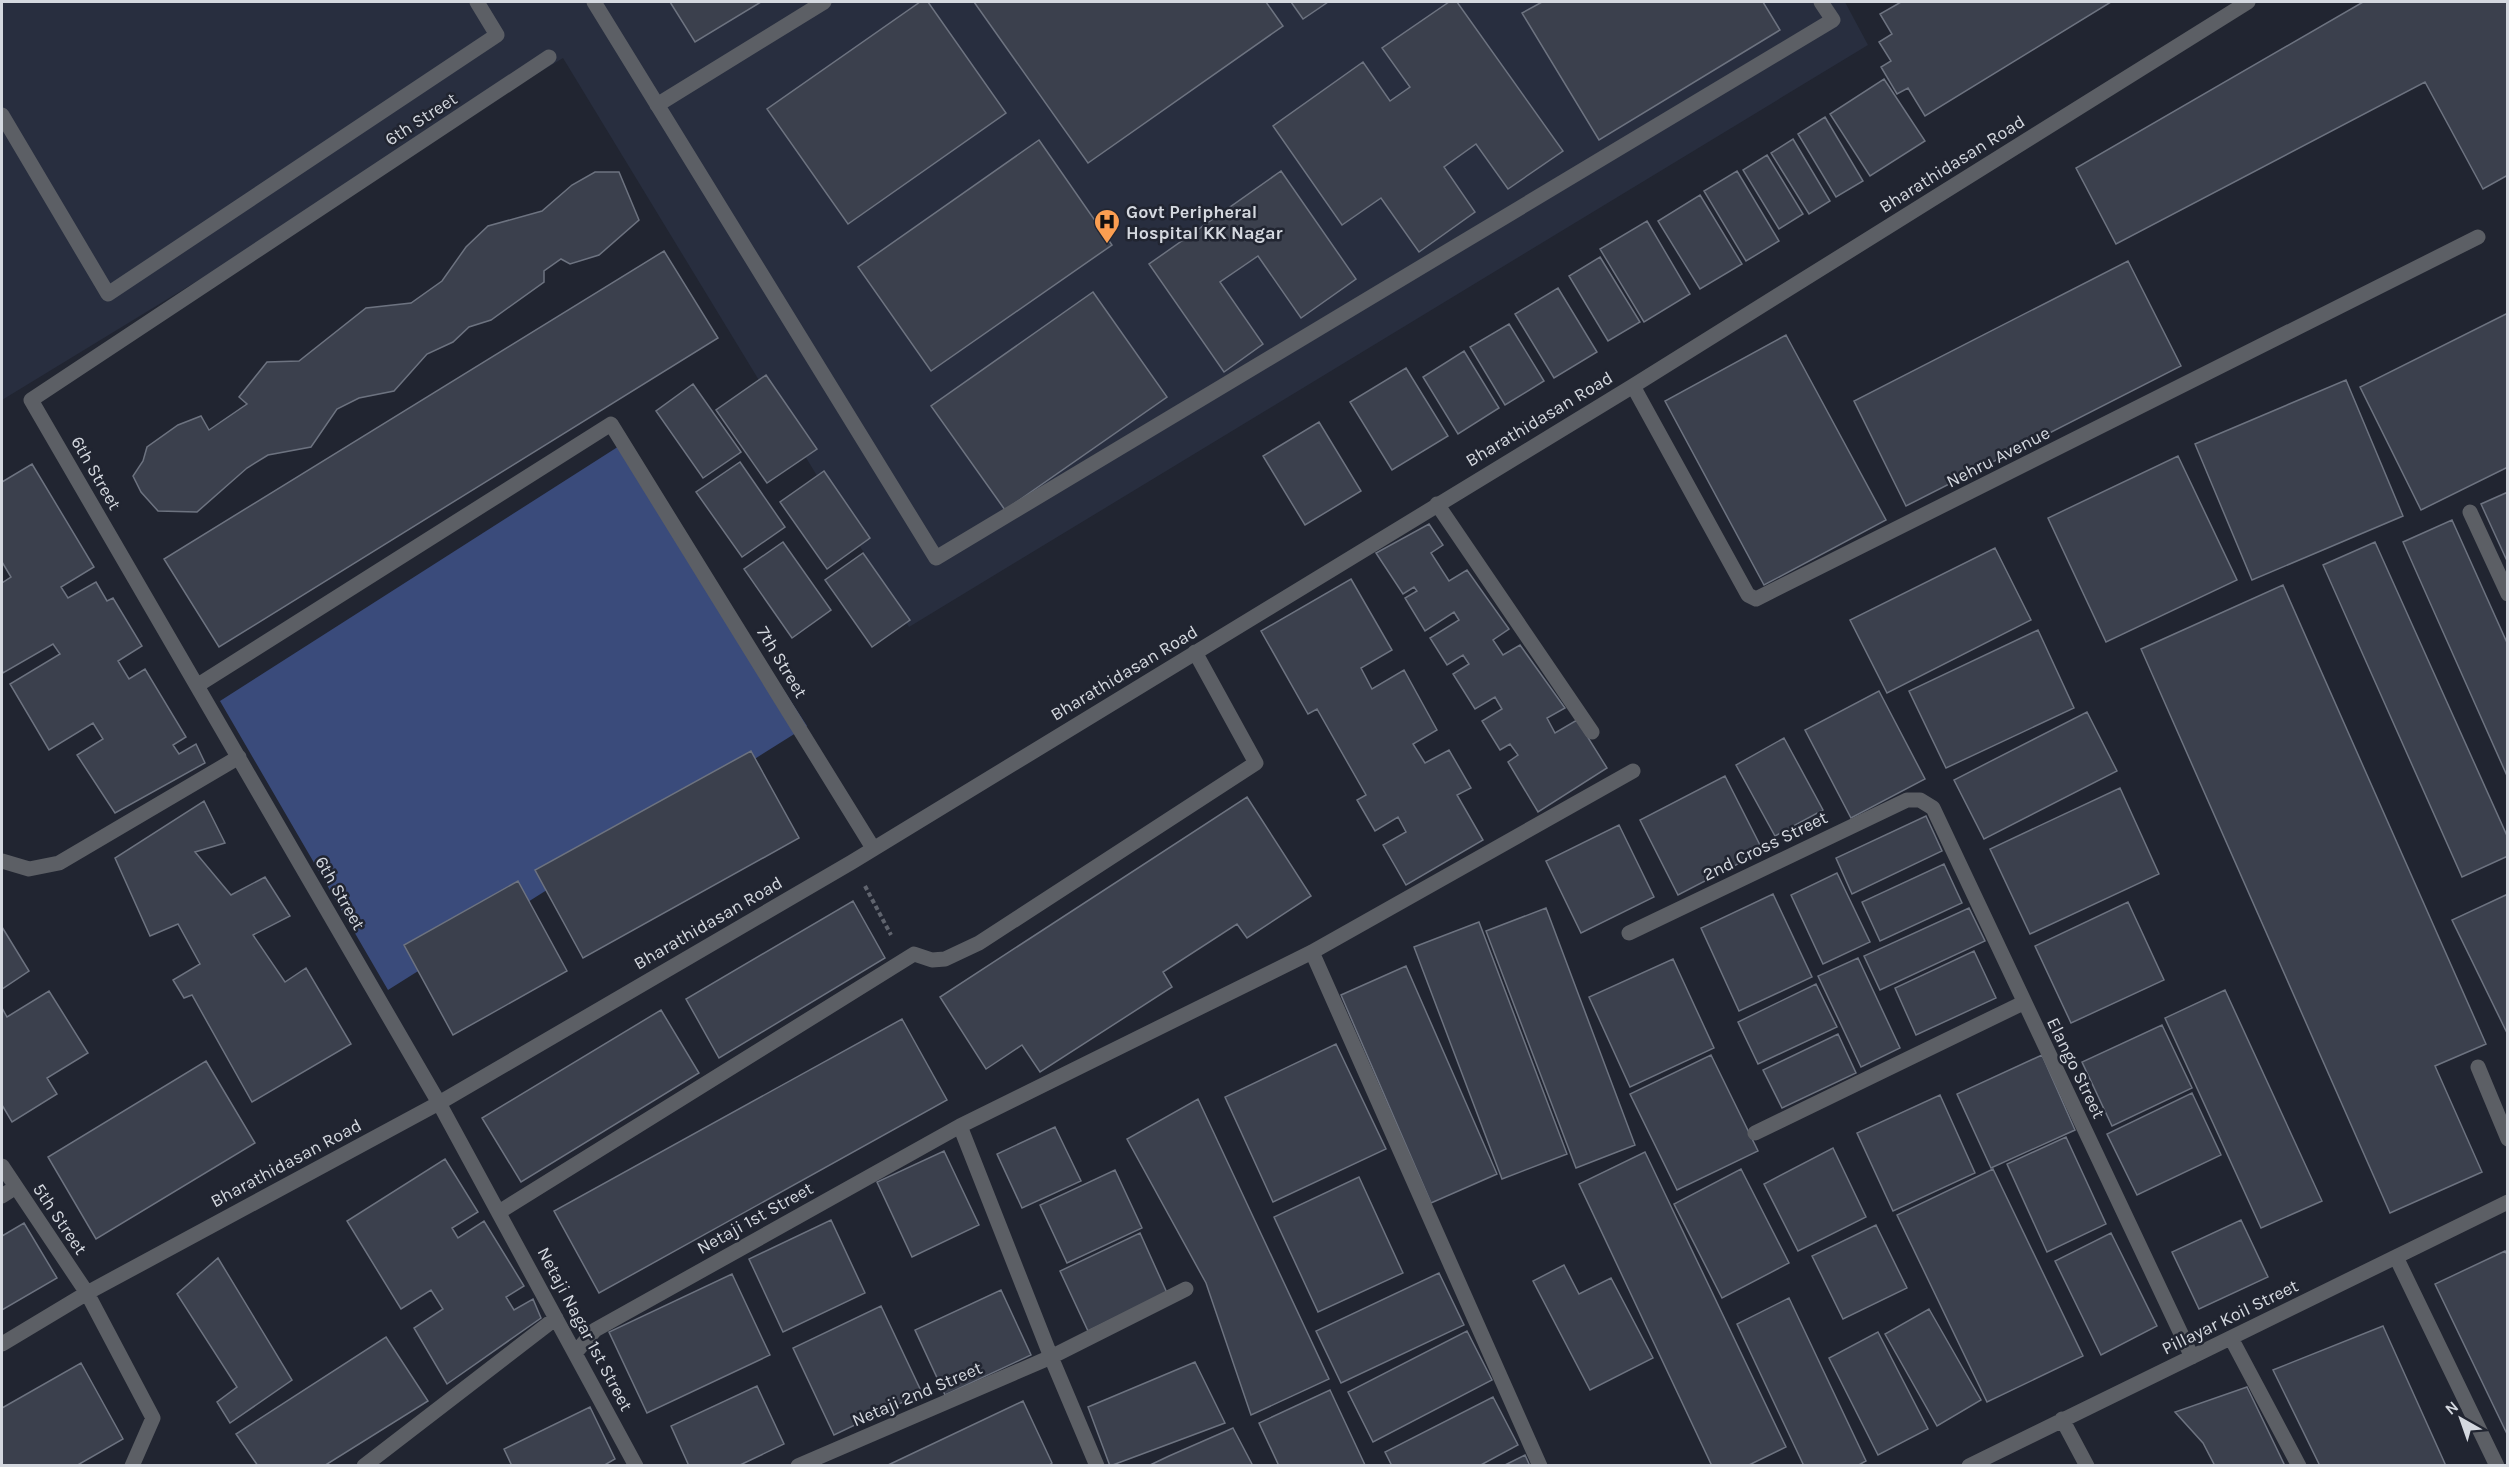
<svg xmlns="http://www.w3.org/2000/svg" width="2509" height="1467" font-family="Karla,sans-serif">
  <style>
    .built { fill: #282e3f }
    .green { fill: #3a4b7b }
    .building { fill: #3b404d; stroke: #6d7380; stroke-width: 1.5 }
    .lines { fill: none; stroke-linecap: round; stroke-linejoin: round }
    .path { stroke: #60646e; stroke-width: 4; stroke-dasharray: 4.5 3; stroke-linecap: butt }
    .minor { stroke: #5c5f65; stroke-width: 15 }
    .labels { text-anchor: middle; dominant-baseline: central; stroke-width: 5; stroke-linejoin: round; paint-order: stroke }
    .street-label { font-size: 18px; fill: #d4d8df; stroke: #212531 }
    .poi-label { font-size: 18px; font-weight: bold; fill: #d4d8df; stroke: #212531; text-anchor: start }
  </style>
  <rect width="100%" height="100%" fill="#212531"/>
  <path class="built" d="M2 2H1845L1868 45 909 627 563 58 2 400Z"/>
  <path class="green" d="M627 441 658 496 807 726 388 990 220 701Z"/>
  <path class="building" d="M670 2H761L695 42Z
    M920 2H928L1006 113 848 224 767 109Z
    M974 2H1266L1283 26 1088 163Z
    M1291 2H1328L1303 19Z
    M1449 2H1457L1563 151 1508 189 1476 144 1444 167 1475 212 1419 252 1381 198 1342 225 1273 126 1363 62 1390 101 1410 87 1382 48Z
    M1542 2H1763L1780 30 1599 140 1522 13Z
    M1901 2H2111L1925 116 1908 88 1897 94 1881 67 1891 61 1879 42 1892 34 1880 14Z
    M2363 2H2507L2508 175 2483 189 2425 82 2116 244 2076 168Z
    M1884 79 1925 141 1870 176 1830 114Z
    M1825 117 1863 181 1836 197 1798 134Z
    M1793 139 1830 201 1809 214 1771 153Z
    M1039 140 1112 245 931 371 858 267Z
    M1767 155 1803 214 1779 229 1743 170Z
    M1281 171 1356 279 1301 318 1258 256 1220 282 1263 344 1224 372 1149 264Z
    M1737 171 1779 241 1746 261 1704 191Z
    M595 172H619L639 220 599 255 570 264 561 259 544 271V282L491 320 469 327 453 342 427 354 394 391 359 398 337 409 311 447 268 455 247 468 197 512 158 511 141 492 133 476 143 461 147 447 178 425 201 416 209 430 247 404 239 397 267 362 299 361 366 308 411 303 442 281 466 247 488 226 542 211 572 185Z
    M1700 195 1742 264 1700 289 1658 221Z
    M1647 221 1690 294 1644 322 1600 249Z
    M664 251 718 338 219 647 164 559Z
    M1600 257 1640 322 1608 341 1569 276Z
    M2128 261 2181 366 1906 506 1854 401Z
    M1558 288 1597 352 1554 378 1515 314Z
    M1093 292 1167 397 1005 510 931 406Z
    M2508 313V467L2421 510 2360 387Z
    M1509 324 1544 381 1505 405 1470 347Z
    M1786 335 1886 520 1764 585 1665 401Z
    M1464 351 1499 408 1458 434 1423 377Z
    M1406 368 1448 436 1392 470 1350 402Z
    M766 375 817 449 767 483 716 410Z
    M2346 380 2403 516 2252 580 2195 444Z
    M693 384 741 452 703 478 656 411Z
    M1319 422 1361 491 1305 525 1263 456Z
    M2178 456 2237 580 2106 642 2048 518Z
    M740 462 785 527 742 557 696 492Z
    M32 464 94 567 61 587 68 598 96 582 107 601 113 598 142 646 118 661 129 679 145 669 186 737 173 745 179 754 196 744 205 763 115 813 77 755 103 739 93 723 49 750 10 684 60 654 53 644 3 673 2 670V583L11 577 2 562V482Z
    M824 471 870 538 827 569 780 502Z
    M2508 492V563L2481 504Z
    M2452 520 2508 645V778L2403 542Z
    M1429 524 1443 545 1431 553 1449 581 1467 570 1509 629 1493 640 1503 655 1520 645 1565 708 1547 718 1555 733 1577 720 1607 768 1538 812 1508 762 1518 755 1510 744 1500 750 1482 721 1502 709 1495 697 1475 709 1453 674 1469 664 1463 655 1447 665 1430 638 1459 620 1454 612 1425 631 1405 598 1417 591 1414 587 1403 594 1376 553Z
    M783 542 831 610 792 638 744 569Z
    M2375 542 2508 838V856L2462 877 2323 565Z
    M1995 548 2031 620 1887 693 1850 620Z
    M863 553 910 620 872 647 825 580Z
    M1351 579 1392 650 1361 668 1372 689 1404 670 1437 730 1413 744 1425 763 1449 750 1471 788 1457 795 1483 840 1406 885 1383 845 1406 832 1398 817 1375 831 1357 800 1366 795 1317 709 1308 714 1261 631Z
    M2283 585 2486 1044 2435 1066 2482 1172 2390 1213 2141 649Z
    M2038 630 2074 708 1946 768 1909 691Z
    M1879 691 1925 779 1851 818 1805 730Z
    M2087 712 2117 771 1984 839 1954 780Z
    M1784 738 1823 810 1775 836 1736 765Z
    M751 751 799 838 583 958 535 870Z
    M1725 776 1763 851 1678 895 1640 820Z
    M2120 788 2159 874 2030 934 1990 849Z
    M1247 797 1311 896 1247 938 1237 924 1163 972 1172 987 1040 1072 1022 1045 986 1069 940 997Z
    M204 801 225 843 195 852 231 895 265 877 290 916 253 935 285 982 306 968 351 1044 252 1102 192 995 184 998 173 980 200 964 178 924 150 936 115 858Z
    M1926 816 1942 851 1852 894 1836 858Z
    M1619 825 1654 897 1581 933 1546 861Z
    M1944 864 1962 903 1880 941 1862 902Z
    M1837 873 1870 942 1823 964 1791 895Z
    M518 881 567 971 453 1035 404 945Z
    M1773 894 1812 977 1739 1011 1701 928Z
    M2508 894V1035L2452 920Z
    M853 901 885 958 719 1058 686 999Z
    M2128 902 2164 980 2071 1023 2035 946Z
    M1546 908 1635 1145 1576 1168 1486 931Z
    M1969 908 1985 941 1880 990 1864 956Z
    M1479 922 1567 1154 1502 1179 1414 947Z
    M2 927 29 971 2 989Z
    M1974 951 1996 998 1916 1035 1895 988Z
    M1858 958 1900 1048 1861 1067 1818 976Z
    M1673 959 1714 1048 1630 1087 1589 997Z
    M1406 966 1497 1174 1431 1203 1341 995Z
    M1816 984 1837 1027 1758 1064 1738 1022Z
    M2225 990 2322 1201 2261 1228 2165 1018Z
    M49 991 88 1053 47 1078 57 1094 12 1122 2 1105V1008L7 1017Z
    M661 1010 699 1073 521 1182 482 1118Z
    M902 1019 947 1100 599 1293 554 1211Z
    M2162 1025 2192 1088 2112 1126 2082 1062Z
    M1838 1034 1856 1073 1782 1108 1763 1070Z
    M1336 1044 1386 1149 1273 1202 1225 1097Z
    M1711 1055 1758 1151 1677 1190 1630 1094Z
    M2042 1055 2075 1130 1991 1168 1957 1094Z
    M206 1061 255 1143 96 1239 48 1157Z
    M2192 1093 2221 1155 2137 1195 2107 1134Z
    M1940 1095 1975 1173 1893 1211 1857 1133Z
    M1198 1099 1329 1379 1251 1415 1206 1283 1127 1139Z
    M1055 1127 1081 1181 1022 1208 997 1154Z
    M2066 1137 2106 1224 2047 1252 2007 1164Z
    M1833 1148 1866 1217 1798 1251 1764 1184Z
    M944 1151 979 1225 912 1257 877 1182Z
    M1645 1152 1786 1447 1747 1466H1712L1579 1184Z
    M445 1159 478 1212 452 1228 458 1238 484 1221 524 1286 506 1297 514 1310 533 1299 541 1318 447 1384 414 1328 443 1309 431 1290 401 1309 347 1221Z
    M1741 1169 1789 1263 1722 1298 1674 1204Z
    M1993 1169 2083 1356 1987 1402 1897 1215Z
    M1115 1170 1142 1228 1067 1263 1040 1205Z
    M1359 1177 1403 1273 1318 1312 1274 1217Z
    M831 1220 865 1293 783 1332 749 1259Z
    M2241 1220 2268 1277 2199 1309 2172 1252Z
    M24 1223 57 1278 2 1310V1236Z
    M1876 1225 1907 1288 1843 1319 1812 1256Z
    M1140 1233 1167 1293 1088 1331 1060 1271Z
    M2111 1233 2157 1326 2101 1355 2055 1261Z
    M2505 1251 2508 1256V1436L2435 1284Z
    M218 1258 292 1380 230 1423 217 1402 237 1387 177 1294Z
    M1564 1265 1579 1294 1611 1278 1653 1358 1590 1390 1533 1281Z
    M1439 1273 1464 1325 1341 1383 1316 1331Z
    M732 1274 770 1355 647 1413 609 1332Z
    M1001 1290 1031 1355 945 1395 915 1330Z
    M1789 1298 1866 1461 1857 1466H1804L1737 1324Z
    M881 1306 922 1393 834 1435 793 1348Z
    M1929 1309 1981 1400 1937 1426 1885 1334Z
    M2383 1326 2446 1466H2320L2273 1370Z
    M1467 1331 1492 1380 1373 1442 1348 1392Z
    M1878 1332 1928 1429 1878 1455 1829 1358Z
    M386 1337 428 1401 324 1466H258L236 1434Z
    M1195 1362 1225 1423 1110 1466 1088 1407Z
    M81 1363 123 1439 76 1466H2V1408Z
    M757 1386 784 1444 738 1466H689L671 1426Z
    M2247 1387 2285 1466H2215L2203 1443 2175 1412Z
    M1330 1390 1365 1465 1279 1466 1259 1423Z
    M1493 1397 1518 1445 1479 1466H1392L1385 1452Z
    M1023 1401 1052 1463 1048 1466H886Z
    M590 1407 615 1459 603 1466H512L504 1449Z
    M1233 1428 1253 1466H1148L1169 1456Z
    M1525 1455 1530 1466H1503Z"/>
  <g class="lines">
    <path class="path" d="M865 886 891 935"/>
    <path class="minor" d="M594 2 936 558 1833 20 1821 2
      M549 57 31 400 439 1103 636 1466
      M657 105 824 2
      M2 115 108 294 497 35 477 2
      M1633 386 1748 595 1756 599 2478 237
      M1437 504 1592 732
      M2470 512 2508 594
      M198 685 611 424 873 848
      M2 861 29 869 59 863 239 757
      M1629 933 1907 800H1920L1933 808 2192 1357
      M1312 952 1540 1466
      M2478 1067 2508 1139
      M960 1126 1051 1357 1097 1466
      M1755 1133 2023 1003
      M2 1166 87 1293 153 1418 132 1466
      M2 1196 16 1187
      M499 1212 914 954 932 960 945 959 979 943 1256 763 1195 652
      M2396 1257 2497 1466
      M2231 1338 2299 1466
      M2 1344 87 1293 439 1103 852 862 1633 386 2248 2
      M575 1353 595 1330 960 1126 1312 952 1633 771
      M2062 1419 2087 1466
      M364 1466 556 1318
      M798 1466 1051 1357 1186 1289
      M1969 1466 2508 1202"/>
  </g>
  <defs>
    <symbol id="hospital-pin" viewBox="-11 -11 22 30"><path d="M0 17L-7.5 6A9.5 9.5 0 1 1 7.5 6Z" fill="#fb9e51" stroke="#212531"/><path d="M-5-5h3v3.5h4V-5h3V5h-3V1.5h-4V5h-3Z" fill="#111"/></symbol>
  </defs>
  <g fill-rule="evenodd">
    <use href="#hospital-pin" x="1092" y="207" width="30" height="40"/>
  </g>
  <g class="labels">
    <g class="street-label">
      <text transform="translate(421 119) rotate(-33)">6th Street</text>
      <text transform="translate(1952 164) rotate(-32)">Bharathidasan Road</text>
      <text transform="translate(1539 419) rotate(-31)">Bharathidasan Road</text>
      <text transform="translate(1998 457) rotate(-27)">Nehru Avenue</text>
      <text transform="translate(96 473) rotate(60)">6th Street</text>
      <text transform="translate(782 662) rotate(59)">7th Street</text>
      <text transform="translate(1124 673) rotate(-31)">Bharathidasan Road</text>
      <text transform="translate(1765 846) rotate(-26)">2nd Cross Street</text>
      <text transform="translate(340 893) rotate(60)">6th Street</text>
      <text transform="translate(708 923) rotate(-30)">Bharathidasan Road</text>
      <text transform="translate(2076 1068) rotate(64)">Elango Street</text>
      <text transform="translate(286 1163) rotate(-28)">Bharathidasan Road</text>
      <text transform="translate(755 1218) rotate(-29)">Netaji 1st Street</text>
      <text transform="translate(60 1219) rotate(56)">5th Street</text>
      <text transform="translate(2230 1317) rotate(-26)">Pillayar Koil Street</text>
      <text transform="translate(585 1329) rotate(62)">Netaji Nagar 1st Street</text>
      <text transform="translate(917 1394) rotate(-23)">Netaji 2nd Street</text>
    </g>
    <g class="poi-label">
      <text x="1126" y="212">Govt Peripheral<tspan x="1126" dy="21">Hospital KK Nagar</tspan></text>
    </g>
  </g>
  <rect width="2509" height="1467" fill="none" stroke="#d4d8df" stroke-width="6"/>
  <g transform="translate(2461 1419) rotate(320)" stroke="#212531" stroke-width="4.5" paint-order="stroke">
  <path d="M0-4.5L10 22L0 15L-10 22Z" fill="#d4d8df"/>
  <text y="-9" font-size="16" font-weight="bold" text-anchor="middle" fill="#d4d8df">N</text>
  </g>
</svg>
